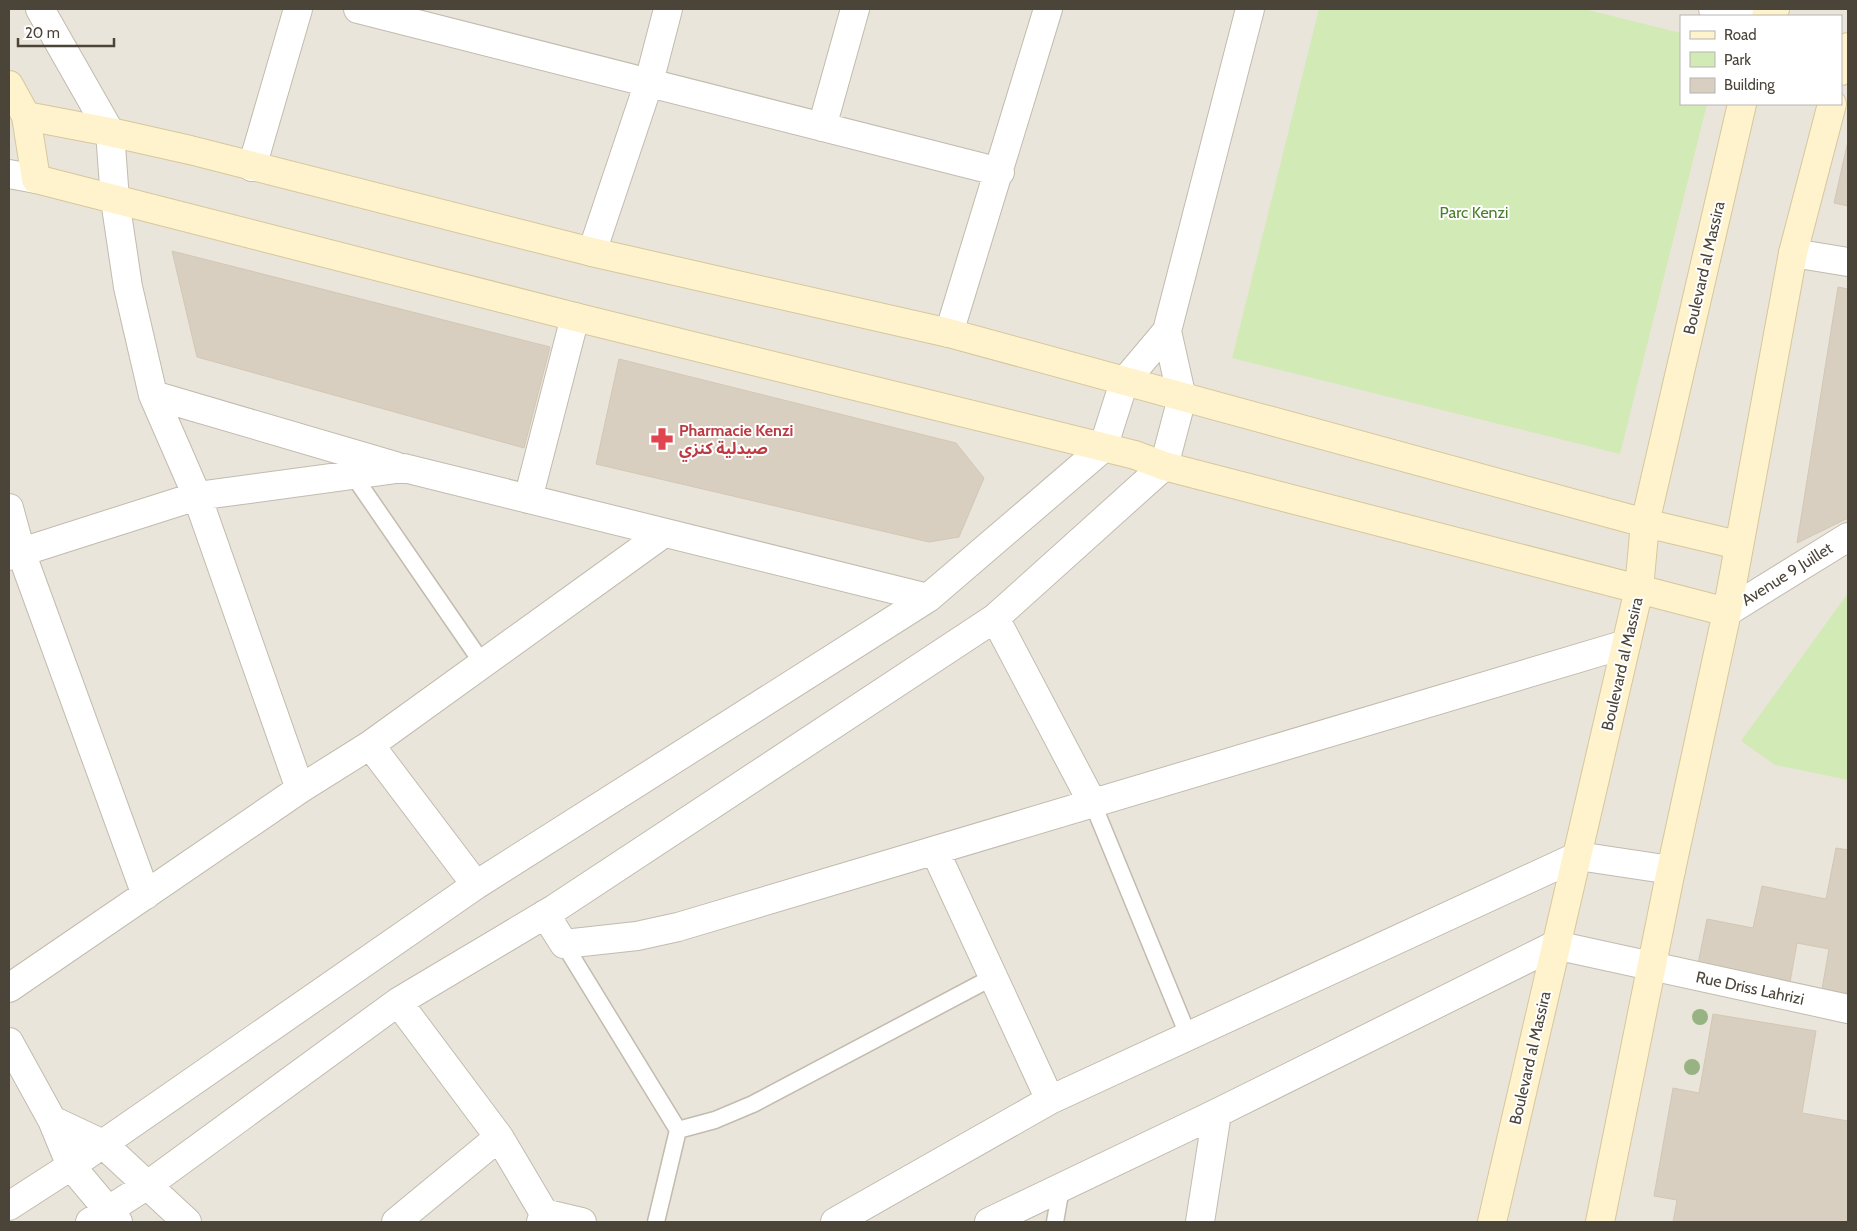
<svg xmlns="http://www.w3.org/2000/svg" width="1857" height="1231" font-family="Cabin,'Noto Sans Arabic',sans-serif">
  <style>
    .residential { fill: #eae5da; fill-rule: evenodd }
    .green { fill: #d2eab5 }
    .building { fill: #d8cfc1; stroke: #d3c7b4 }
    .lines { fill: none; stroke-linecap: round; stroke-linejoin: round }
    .lane-casing { stroke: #c2bbae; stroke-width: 19 }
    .street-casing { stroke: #c2bbae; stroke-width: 30 }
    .secondary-casing { stroke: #d6c79b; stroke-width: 30 }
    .lane { stroke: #fff; stroke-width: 16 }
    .street { stroke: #fff; stroke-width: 28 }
    .secondary { stroke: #fff3cd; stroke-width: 28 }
    .tree { fill: #97b381 }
    .labels { text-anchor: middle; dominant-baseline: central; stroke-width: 4; stroke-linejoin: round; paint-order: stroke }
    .park-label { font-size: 16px; fill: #4a7f2a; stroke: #fff }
    .street-label { font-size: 16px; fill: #4b4439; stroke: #fff }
    .health-label { font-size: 16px; font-weight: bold; fill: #be3a42; stroke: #fff; text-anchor: start }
  </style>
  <rect width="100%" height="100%" fill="#f6f3ec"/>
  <path class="residential" d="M9 9H1848V1222H9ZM1681 16H1841V104H1681Z"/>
  <path class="green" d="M1319 9H1584L1681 33V104H1707L1620 454 1232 358Z
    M1848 593V780L1775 765 1741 741Z"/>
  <path class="building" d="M1848 141V206L1834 203Z
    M172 251 550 347 524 448 197 357Z
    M1838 287 1848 289V518L1797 543Z
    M619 359 956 443 984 478 959 537 929 542 596 464Z
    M1836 848 1848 850V994L1822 989 1829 949 1797 943 1790 982 1698 964 1707 919 1753 928 1762 886 1826 899Z
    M1713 1014 1816 1031 1802 1113 1848 1121V1222H1673L1677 1200 1654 1196 1673 1088 1699 1093Z"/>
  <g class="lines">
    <defs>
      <path id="lane" d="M353 475 483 664
        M1093 804 1188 1035
        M564 944 678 1130 715 1120 753 1104 993 977
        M656 1222 678 1130
        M1055 1222 1061 1188"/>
      <path id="street" d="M40 9 110 132 115 200 128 287 153 395 197 496 300 789
        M358 9 1000 172
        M1713 9 1746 16
        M822 127 855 9
        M252 167 298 9
        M9 174 36 179
        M592 252 649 82 668 9
        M1793 253 1848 262
        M949 333 1048 9
        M153 395 395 466
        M528 499 575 317
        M9 508 21 552 146 895
        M9 556 197 496 404 468 928 598
        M1727 612 1848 537
        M995 618 1093 804
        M370 745 664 533
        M935 851 1050 1100
        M545 914 564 944 637 936 678 927 1626 644
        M9 988 300 789 370 745 476 885
        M398 1002 499 1137 544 1213
        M9 1042 52 1120 71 1166 118 1222
        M52 1120 103 1144 187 1222
        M9 1206 71 1166 476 885 928 598 1103 448 1124 382 1167 331 1250 9
        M90 1222 149 1184 398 1002 554 909 995 618 1164 466 1182 398 1167 331
        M396 1222 499 1137
        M541 1222 544 1213 582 1222
        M835 1222 1050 1100 1578 856 1671 870
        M989 1222 1217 1113 1555 945 1848 1009
        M1200 1222 1217 1113"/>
      <path id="secondary" d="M1766 16 1775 9
        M1841 71 1848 47
        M9 85 26 116 36 179 575 317 1135 455 1164 466 1727 612
        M26 116 110 132 190 150 592 252 949 333 1645 523 1738 545
        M1492 1222 1639 589 1645 523 1742 104
        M1600 1222 1671 870 1727 612 1793 253 1832 104"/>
    </defs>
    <use href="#lane" class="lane-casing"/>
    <use href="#street" class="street-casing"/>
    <use href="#secondary" class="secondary-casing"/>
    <use href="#lane" class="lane"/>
    <use href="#street" class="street"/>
    <use href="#secondary" class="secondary"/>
  </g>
  <g class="tree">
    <circle cx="1700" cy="1017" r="8"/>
    <circle cx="1692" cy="1067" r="8"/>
  </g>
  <defs>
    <symbol id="pharmacy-bare" viewBox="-9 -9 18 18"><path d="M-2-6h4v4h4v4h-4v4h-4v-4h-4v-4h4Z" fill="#e0444e" stroke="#fff" stroke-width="2.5" paint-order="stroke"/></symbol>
  </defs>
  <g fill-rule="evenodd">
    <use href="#pharmacy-bare" x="646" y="423" width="32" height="32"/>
  </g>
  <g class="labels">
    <g class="park-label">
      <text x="1474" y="212">Parc Kenzi</text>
    </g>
    <g class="street-label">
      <text transform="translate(1704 268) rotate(-77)">Boulevard al Massira</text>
      <text transform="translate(1787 574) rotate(-32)">Avenue 9 Juillet</text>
      <text transform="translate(1622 664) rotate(-77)">Boulevard al Massira</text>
      <text transform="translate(1750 988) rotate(12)">Rue Driss Lahrizi</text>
      <text transform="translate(1530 1058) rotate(-77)">Boulevard al Massira</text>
    </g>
    <g class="health-label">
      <text x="679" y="430">Pharmacie Kenzi<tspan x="679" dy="18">صيدلية كنزي</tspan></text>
    </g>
  </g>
  <rect width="1857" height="1231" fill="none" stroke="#4b4439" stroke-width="20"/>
  <rect x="1680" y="15" width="162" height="90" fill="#ffffff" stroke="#b7b4b0"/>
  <rect x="1690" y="31" width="25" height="8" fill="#fff3cd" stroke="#b7b4b0"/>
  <text x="1724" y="40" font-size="15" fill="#4b4439">Road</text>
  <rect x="1690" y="52" width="25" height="15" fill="#d2eab5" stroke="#b7b4b0"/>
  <text x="1724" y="65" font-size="15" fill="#4b4439">Park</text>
  <rect x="1690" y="78" width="25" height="15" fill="#d8cfc1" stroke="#b7b4b0"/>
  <text x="1724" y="90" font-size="15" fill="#4b4439">Building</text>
  <path d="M18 38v8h96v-8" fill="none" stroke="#4b4439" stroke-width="2.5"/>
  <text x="25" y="38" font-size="15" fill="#4b4439" stroke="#ffffff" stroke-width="4" paint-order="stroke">20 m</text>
</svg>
